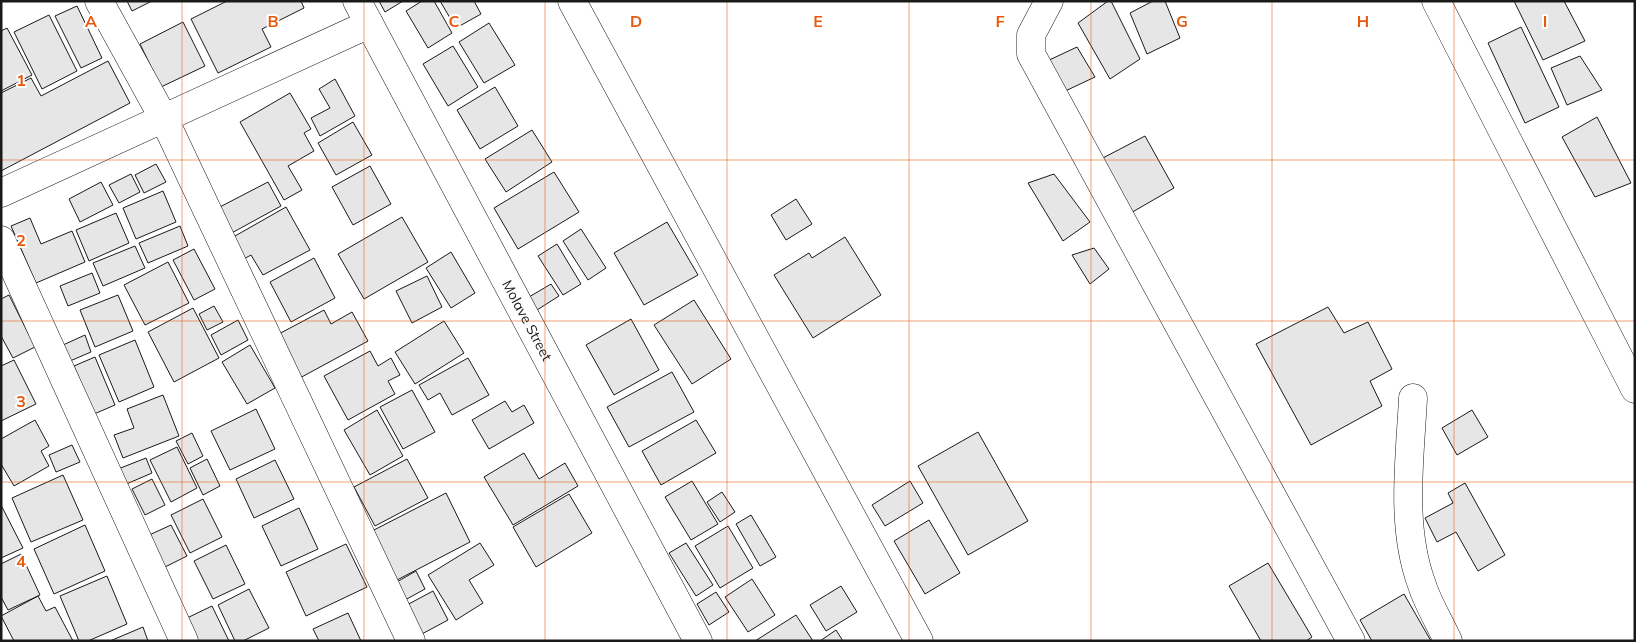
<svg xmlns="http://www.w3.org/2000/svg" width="1636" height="642" font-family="Mulish,sans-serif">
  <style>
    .building { fill: #e6e6e6; stroke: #1a1a1a }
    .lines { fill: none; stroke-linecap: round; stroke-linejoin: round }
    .street-casing { stroke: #1a1a1a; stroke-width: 29 }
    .street { stroke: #fff; stroke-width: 28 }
    .grid { fill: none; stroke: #e8590c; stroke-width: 1; stroke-opacity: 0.55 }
    .labels { text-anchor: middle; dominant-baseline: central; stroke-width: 4; stroke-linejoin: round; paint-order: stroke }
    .street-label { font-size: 14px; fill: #1a1a1a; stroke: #fff }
    .grid-label { font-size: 16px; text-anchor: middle; font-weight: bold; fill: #e8590c; stroke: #fff; stroke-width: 4; stroke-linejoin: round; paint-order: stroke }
  </style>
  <rect width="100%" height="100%" fill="#fff"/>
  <path class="building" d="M127 1H152L132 11Z
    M227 1H301L304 8 262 29 271 47 218 73 191 19Z
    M379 1H403L385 12Z
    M422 1H434L452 33 428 48 406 11Z
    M440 1H474L481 14 456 28Z
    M1108 1H1111L1140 59 1110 79 1078 23Z
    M1153 1H1165L1180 38 1147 54 1130 13Z
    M1514 1H1564L1585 41 1543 60Z
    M77 6 102 58 81 68 55 16Z
    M49 15 77 71 42 89 14 32Z
    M183 22 205 66 161 87 140 44Z
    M489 23 515 65 484 83 459 42Z
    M1521 27 1559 107 1525 123 1488 43Z
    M7 28 32 75 1 91V31Z
    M453 46 478 87 448 106 423 64Z
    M1077 47 1095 77 1061 93 1045 62Z
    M1580 56 1602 90 1567 105 1551 68Z
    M108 61 130 103 1 171V93L31 78 41 96Z
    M335 79 355 116 320 136 311 118 330 108 319 89Z
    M495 87 518 126 480 149 457 110Z
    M290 93 311 129 304 133 314 151 288 166 302 190 284 200 240 122Z
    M1597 117 1631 183 1595 197 1562 137Z
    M353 122 372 155 336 175 318 143Z
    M532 130 552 162 506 192 485 159Z
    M1145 136 1174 188 1129 214 1099 160Z
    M156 164 166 182 144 193 135 175Z
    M370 166 391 204 353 225 332 187Z
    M554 172 579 212 518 249 494 208Z
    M131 174 140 192 119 203 109 185Z
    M1054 174 1090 222 1063 241 1028 183Z
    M101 182 113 205 80 222 69 199Z
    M268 182 281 206 228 235 214 210Z
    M163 191 176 222 136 239 123 208Z
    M796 199 812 224 786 240 771 215Z
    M286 207 310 250 263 275 251 255 240 261 228 240Z
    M116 213 129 243 89 261 76 230Z
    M402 217 428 262 364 299 338 254Z
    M30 218 41 244 72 231 85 262 36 283 11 226Z
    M667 222 698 275 644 305 614 253Z
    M180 226 188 246 148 263 139 243Z
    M581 229 606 268 588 280 563 241Z
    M845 237 881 295 813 338 774 275 809 253 812 258Z
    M557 244 581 284 563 295 538 256Z
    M135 246 145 268 103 286 93 263Z
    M1094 248 1109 269 1090 284 1072 255Z
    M194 249 215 289 194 300 173 260Z
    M451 252 475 293 451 308 426 268Z
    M314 258 335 298 291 322 270 282Z
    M168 262 189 303 145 325 124 285Z
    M92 273 100 293 68 306 60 286Z
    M427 276 442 307 412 323 396 291Z
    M551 284 559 296 537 310 529 297Z
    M9 295 35 347 13 358 1 336V299Z
    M118 295 133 331 95 347 80 310Z
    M694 300 731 359 692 384 654 325Z
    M214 306 223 322 207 330 199 314Z
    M1328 307 1344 333 1368 322 1392 369 1370 381 1382 406 1311 445 1256 344Z
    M193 308 219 358 174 382 148 332Z
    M324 310 331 324 352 312 368 341 298 379 275 336Z
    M631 319 659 370 614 395 586 345Z
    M238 320 248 340 221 355 211 335Z
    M444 321 464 353 415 384 395 352Z
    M85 335 91 352 70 361 63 345Z
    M135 340 154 387 119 402 99 355Z
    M250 345 275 388 247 404 222 362Z
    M370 351 378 366 391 358 400 375 388 381 395 394 348 420 324 376Z
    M95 357 115 405 94 414 74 366Z
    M468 358 489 395 452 415 440 393 428 400 419 385Z
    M14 360 36 404 1 421V366Z
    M672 372 694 412 629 447 607 407Z
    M412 390 435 432 403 449 380 407Z
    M163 395 179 436 123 458 114 435 134 428 127 409Z
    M505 401 512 412 524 405 534 423 489 449 472 420Z
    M256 409 275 449 230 470 211 431Z
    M377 410 403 456 370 475 344 430Z
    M1472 410 1488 437 1457 455 1442 428Z
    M35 420 49 446 41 451 49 466 14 486 1 464V439Z
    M696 420 716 453 661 485 642 451Z
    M978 432 1028 521 968 555 918 466Z
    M192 433 203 456 188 464 176 441Z
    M72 445 80 462 56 472 49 455Z
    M177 447 197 488 171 502 150 460Z
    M524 453 539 479 565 463 578 486 513 525 484 477Z
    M146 458 152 473 124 485 118 469Z
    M207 459 220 486 203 495 190 468Z
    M407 459 428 498 375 526 354 487Z
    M275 460 294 499 254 518 236 479Z
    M63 475 83 520 31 542 12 498Z
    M152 479 165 505 145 515 132 489Z
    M692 481 718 524 691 540 665 497Z
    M910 481 923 503 885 526 872 505Z
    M1465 483 1505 555 1478 571 1456 532 1437 542 1425 518 1453 503 1448 493Z
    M722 492 735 512 720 522 707 502Z
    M446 493 470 542 397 580 372 531Z
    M569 494 592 533 536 567 513 527Z
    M203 499 222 537 190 553 171 515Z
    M1 505 23 548 1 558Z
    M299 508 318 549 281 566 262 526Z
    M751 515 776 557 760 566 736 524Z
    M929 520 960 573 925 594 894 541Z
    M85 525 105 571 54 594 34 549Z
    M171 525 187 556 163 568 147 536Z
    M728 526 753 568 720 588 695 546Z
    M480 543 494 565 469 580 483 603 456 620 428 575Z
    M686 543 713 585 696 596 669 553Z
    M346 544 367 587 306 616 286 572Z
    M226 545 245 584 213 599 194 561Z
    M21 554 40 595 8 610 1 597V564Z
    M1268 563 1312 637 1306 641H1261L1229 586Z
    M416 571 425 589 405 600 395 583Z
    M107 576 127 624 88 641H79L60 596Z
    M752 579 775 615 748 632 725 597Z
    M841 586 857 612 826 631 810 605Z
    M249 589 269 628 243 641H235L218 605Z
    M433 591 448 620 420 635 405 606Z
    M716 592 729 612 709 625 697 604Z
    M1404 594 1431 641H1372L1360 620Z
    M38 596 46 611 55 607 73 641H14L1 616Z
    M212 606 229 641H198L187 618Z
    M348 613 361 641H319L313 629Z
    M796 615 813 641H755Z
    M143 627 148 641H110Z
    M836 630 843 641H820Z"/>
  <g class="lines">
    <defs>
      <g id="street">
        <path d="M99 1 164 119 411 641"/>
        <path id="s1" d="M357 1 698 641"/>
        <path d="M572 1 919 641"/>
        <path d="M1049 1 1031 35V54L1351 641"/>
        <path d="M1436 1 1635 389"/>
        <path d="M1 193 369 24"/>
        <path d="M1 240 184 641"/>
        <path d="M1413 398C1410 459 1400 526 1422 585 1428 604 1440 623 1448 641"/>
      </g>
    </defs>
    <use href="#street" class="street-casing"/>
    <use href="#street" class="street"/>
  </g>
  <path class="grid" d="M182 1V641M364 1V641M545 1V641M727 1V641M909 1V641M1091 1V641M1272 1V641M1454 1V641M1 160H1635M1 321H1635M1 482H1635"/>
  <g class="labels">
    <g class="street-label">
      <text stroke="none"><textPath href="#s1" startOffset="362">Molave Street</textPath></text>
    </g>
  </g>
  <g class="grid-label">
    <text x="91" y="27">A</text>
    <text x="273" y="27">B</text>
    <text x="454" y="27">C</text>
    <text x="636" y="27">D</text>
    <text x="818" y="27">E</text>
    <text x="1000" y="27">F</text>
    <text x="1182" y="27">G</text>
    <text x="1363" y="27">H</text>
    <text x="1545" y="27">I</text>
    <text x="21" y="86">1</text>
    <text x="21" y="246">2</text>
    <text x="21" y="407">3</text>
    <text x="21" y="567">4</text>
  </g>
  <rect width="1636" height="642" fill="none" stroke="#1a1a1a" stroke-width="5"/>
</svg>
